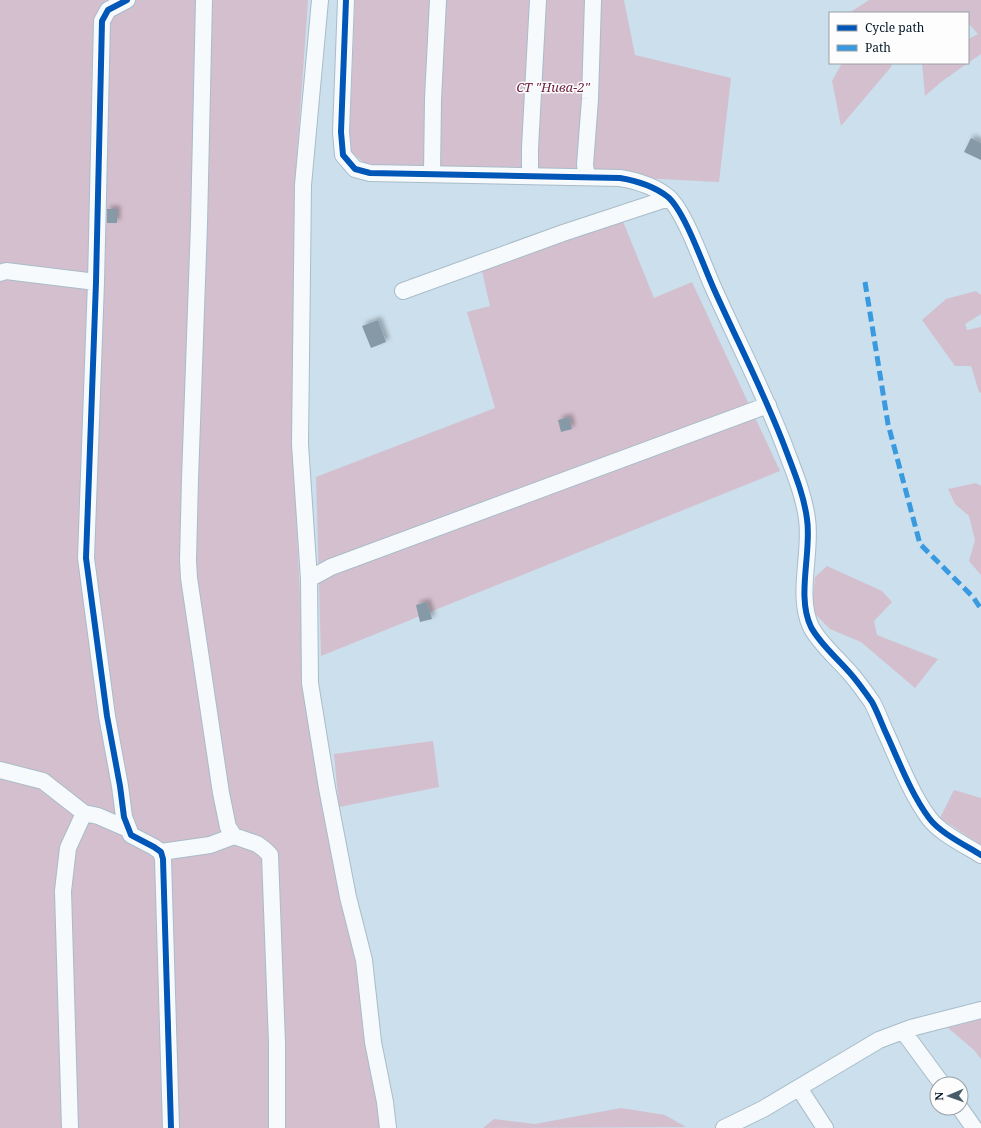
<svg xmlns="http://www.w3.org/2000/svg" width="981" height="1128" font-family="'Noto Serif',serif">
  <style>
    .green { fill: #d4bfce }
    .building { fill: #859aa6; filter: url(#shadow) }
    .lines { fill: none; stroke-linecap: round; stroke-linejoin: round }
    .minor-casing { stroke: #a8bcc9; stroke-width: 18 }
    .minor { stroke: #f7fafc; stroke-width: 16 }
    .quiet { stroke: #399ae0; stroke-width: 5; stroke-dasharray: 10 5; stroke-linecap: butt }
    .cycleway-casing { stroke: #fdfdfd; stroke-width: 8 }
    .cycleway { stroke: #0057b8; stroke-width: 6 }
    .labels { text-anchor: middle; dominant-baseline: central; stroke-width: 3; stroke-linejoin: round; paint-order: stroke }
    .park-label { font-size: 13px; font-style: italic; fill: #6d2041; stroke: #fdfdfd }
  </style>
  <defs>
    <filter id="shadow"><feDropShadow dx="3.5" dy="-3.5" stdDeviation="2" flood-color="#0004"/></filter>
  </defs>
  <rect width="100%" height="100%" fill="#cbdfec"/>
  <path class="green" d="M0 0H308L295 184 293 443 304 684 359 957 383 1128H0Z
    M355 0H624L635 55 731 78 719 182 366 164 349 151Z
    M869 0H981V54L968 63V39L978 34 968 23V13H849Z
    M842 63H892L891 67 841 126 832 81Z
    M922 63H968L941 82 925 96Z
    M620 214 654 298 692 282 780 471 321 656 316 477 495 408 467 312 490 306 479 258Z
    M976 291 981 295V314L965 324 967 330 981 327V393L979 392 971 366H955L922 320 946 299Z
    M976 483 981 486V575L969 561 975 540 969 516 955 504 948 489Z
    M827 566 882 591 892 602 874 621 877 635 938 659 915 688 861 642 830 629 812 611 815 577Z
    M433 741 439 787 339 807 334 754Z
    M954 790 981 798V845L940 818Z
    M981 1019V1059L974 1050 948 1028Z
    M621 1108 665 1115 686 1127 483 1128 494 1119 535 1124Z"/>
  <path class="building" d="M971 138 981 143V160L964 152Z
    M107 209H117V223H107Z
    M378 320 386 342 371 348 362 326Z
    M569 417 572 429 561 432 558 420Z
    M427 602 432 619 420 622 416 605Z"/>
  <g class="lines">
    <defs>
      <path id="minor" d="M127 0 108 10 102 21 96 282 86 558 107 716 120 786 124 817 131 835 154 847 161 852 163 859 171 1128
        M204 0 199 224 190 479 188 560 189 578 221 793 228 827 234 836 257 844 264 849 270 855 277 1043V1128
        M320 0 303 185 300 444 309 579 310 683 327 788 348 897 364 960 373 1042 385 1102 388 1128
        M346 0 341 132 343 155 355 169 370 173 620 178C638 181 654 186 668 197 685 212 703 265 713 287 738 343 766 396 787 453 795 474 804 496 807 519 812 552 796 596 811 627 820 644 837 658 850 673 858 682 865 692 872 702 877 711 881 722 885 731 898 759 911 794 929 818 940 833 965 845 981 855
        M432 174 433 99 438 0
        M530 176V148L538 0
        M587 177 585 165 590 99 593 0
        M0 273 6 271 96 282
        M403 291 563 233 669 198
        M309 579 331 567 768 405
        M0 770 43 781 84 813
        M161 852 210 845 234 836
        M903 1031 942 1084
        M799 1088 825 1128
        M960 1108 974 1128
        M70 1128 63 891 68 848 84 813 98 816 128 829
        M724 1128 763 1109 879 1040 911 1028 981 1010"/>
    </defs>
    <use href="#minor" class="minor-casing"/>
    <use href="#minor" class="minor"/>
    <path class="quiet" d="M865 282 888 424 920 544 973 597 981 609"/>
    <defs>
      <path id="cycleway" d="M127 0 108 10 102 21 96 282 86 558 107 716 120 786 124 817 131 835 154 847 161 852 163 859 171 1128
        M346 0 341 132 343 155 355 169 370 173 620 178C638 181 654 186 668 197 685 212 703 265 713 287 738 343 766 396 787 453 795 474 804 496 807 519 812 552 796 596 811 627 820 644 837 658 850 673 858 682 865 692 872 702 877 711 881 722 885 731 898 759 911 794 929 818 940 833 965 845 981 855"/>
    </defs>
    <use href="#cycleway" class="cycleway-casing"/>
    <use href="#cycleway" class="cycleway"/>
  </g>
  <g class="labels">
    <g class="park-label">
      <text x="553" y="87">СТ "Нива-2"</text>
    </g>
  </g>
  <rect x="829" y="12" width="140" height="52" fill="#fdfdfd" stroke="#98a0a6"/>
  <rect x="837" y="25" width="20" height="6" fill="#0057b8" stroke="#98a0a6"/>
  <text x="865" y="32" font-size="12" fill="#001523">Cycle path</text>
  <rect x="837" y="45" width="20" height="6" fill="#399ae0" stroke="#98a0a6"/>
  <text x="865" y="52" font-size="12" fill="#001523">Path</text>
  <g transform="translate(949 1096) rotate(268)"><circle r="19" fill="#fdfdfd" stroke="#98a0a6"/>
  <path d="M0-3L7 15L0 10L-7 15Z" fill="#475c69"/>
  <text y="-6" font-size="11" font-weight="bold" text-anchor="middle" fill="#001523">N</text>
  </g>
</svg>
